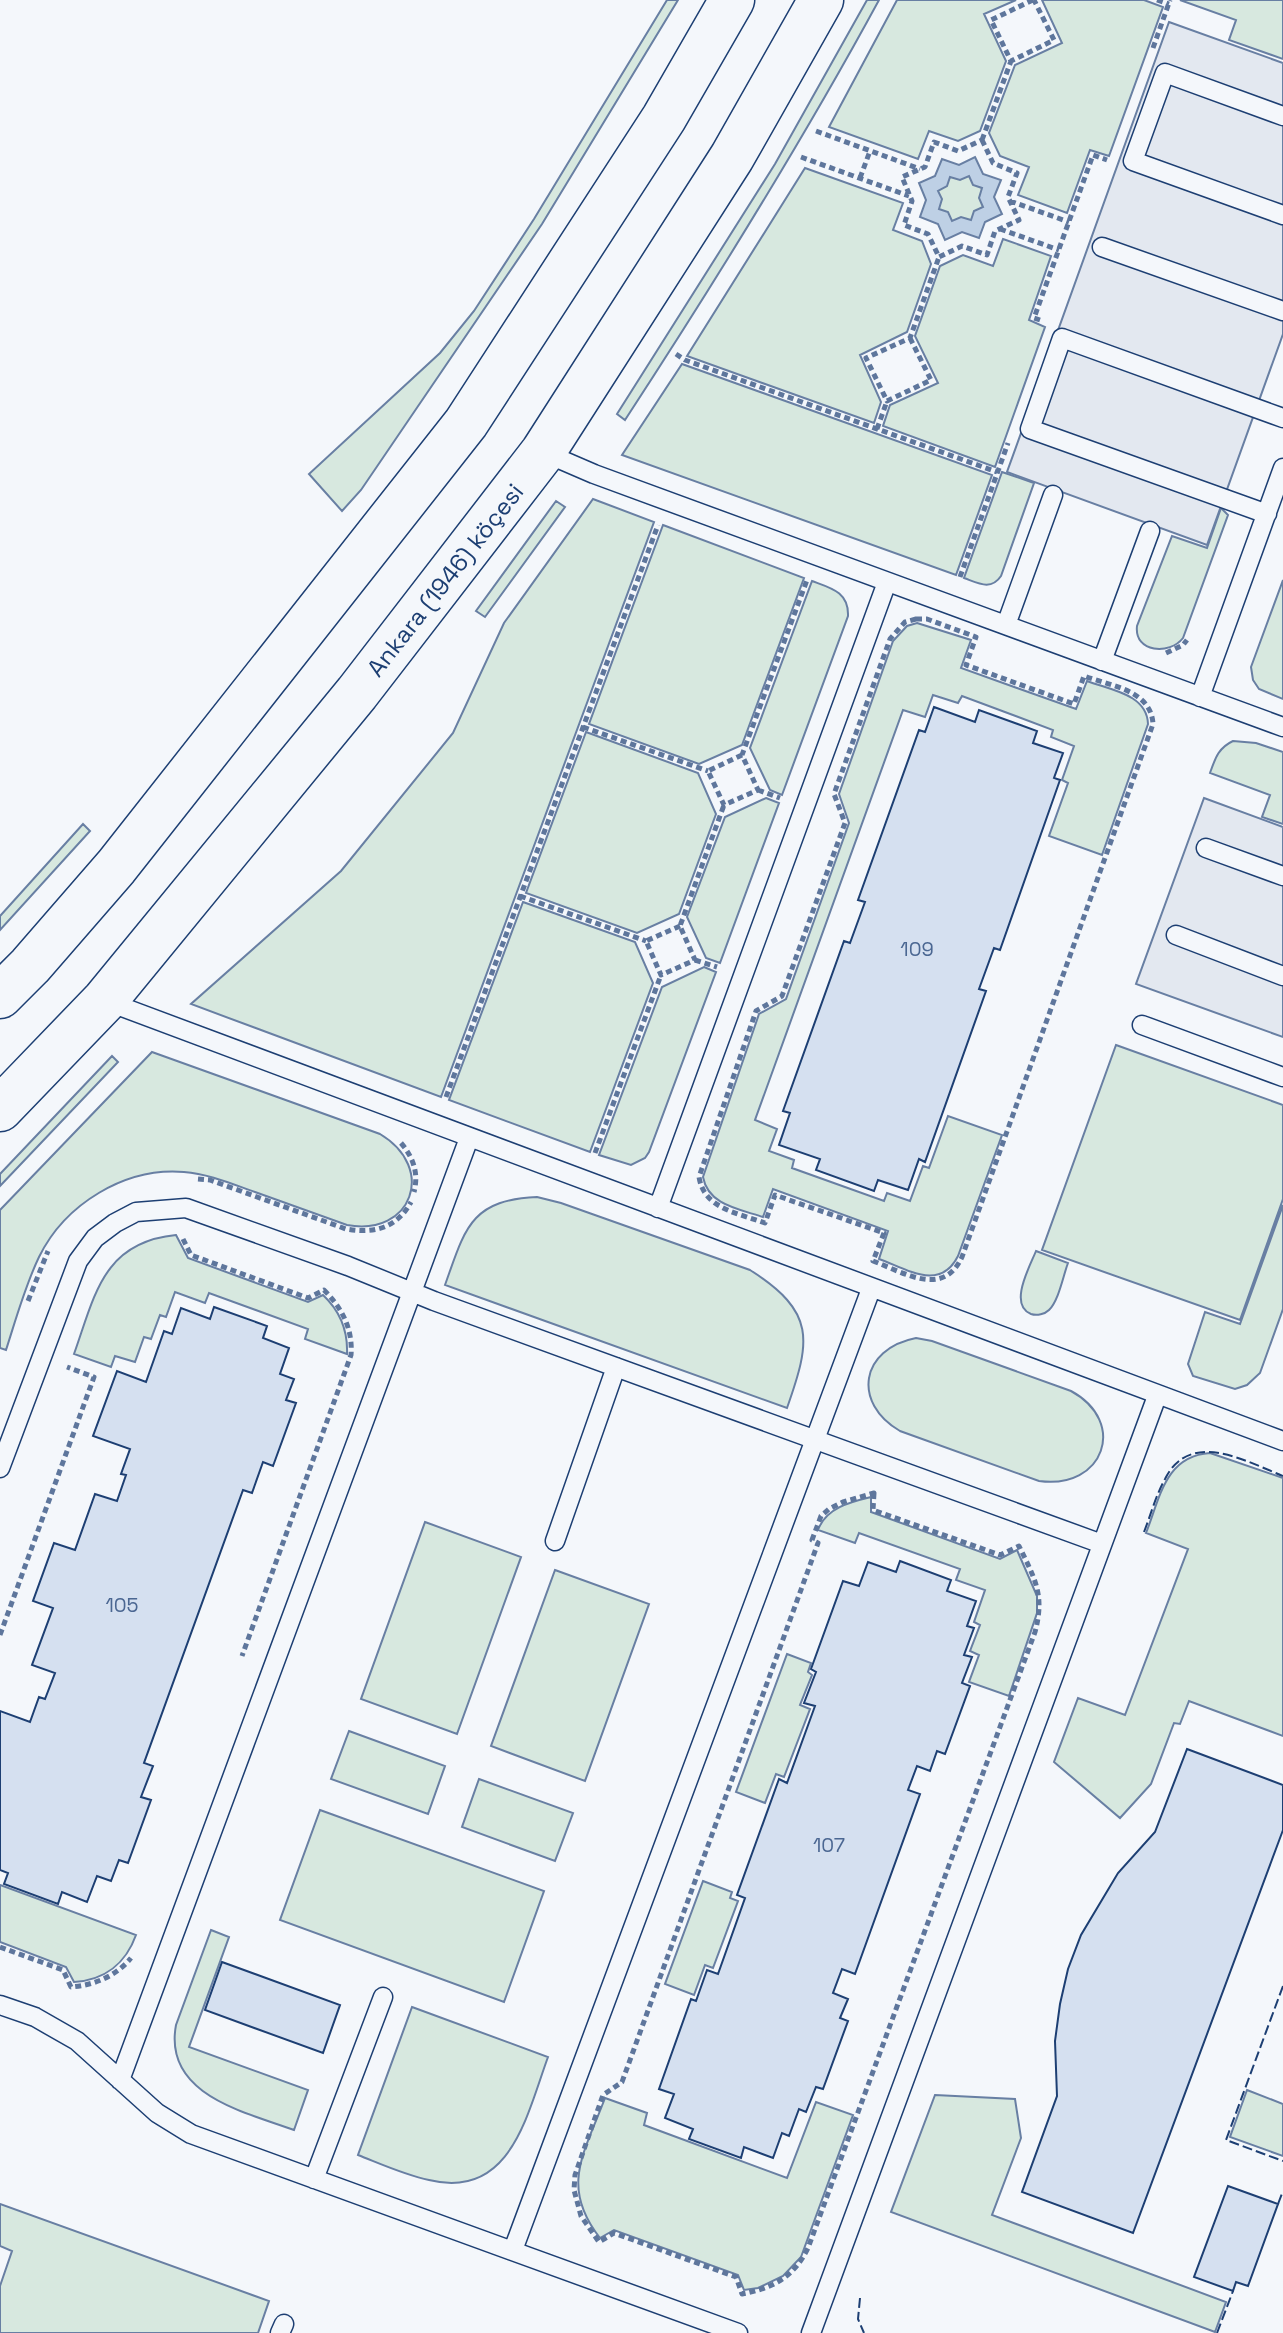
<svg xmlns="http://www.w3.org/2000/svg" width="1283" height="2333" font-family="'Space Grotesk',sans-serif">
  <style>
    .green { fill: #d7e8df; stroke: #687fa3; stroke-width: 2 }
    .parking { fill: #e3e8f0; stroke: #687fa3; stroke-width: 2 }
    .water { fill: #bed0e5; stroke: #687fa3; stroke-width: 2; fill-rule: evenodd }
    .building { fill: #d5e0f0; stroke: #1d3f73; stroke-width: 2 }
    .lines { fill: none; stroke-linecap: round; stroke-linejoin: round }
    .service-casing { stroke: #1d3f73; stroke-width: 21 }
    .secondary-casing { stroke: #1d3f73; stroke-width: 47 }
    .path { stroke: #5e769c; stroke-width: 5; stroke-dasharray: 6 4; stroke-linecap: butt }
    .service { stroke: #f4f7fb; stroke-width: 18 }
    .secondary { stroke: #f4f7fb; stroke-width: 44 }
    .fence { stroke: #1d3f73; stroke-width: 2; stroke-dasharray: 10 4; stroke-linecap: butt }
    .labels { text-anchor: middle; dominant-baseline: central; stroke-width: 6; stroke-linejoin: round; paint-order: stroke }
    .number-label { font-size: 20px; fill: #4b6792 }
    .street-label { font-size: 24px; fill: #1d3f73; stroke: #f4f7fb }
  </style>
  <rect width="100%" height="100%" fill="#f4f7fb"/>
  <path class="green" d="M667 0H678L542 224 361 490 342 511 309 474 440 353 474 311 534 219Z
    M867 0H879C801 144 715 282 625 420L617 414 775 164Z
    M897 0H1016L984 14 1006 61 980 131 958 141 929 131 918 159 829 127Z
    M1042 0H1144L1163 7 1109 156 1090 150 1067 213 1018 195 1029 167 1000 156 989 133 1015 65 1062 43Z
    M1180 0H1283V59L1229 40 1236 20Z
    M805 168 903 203 893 230 922 241 931 264 907 332 860 355 881 402 874 423 687 356Z
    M950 176H969L982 188 983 207 971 221 952 222 938 209 937 190 946 186Z
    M1003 239 1051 256 1029 320 1045 327 995 467 883 426 890 405 938 383 915 336 940 266 963 255 993 266Z
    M682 364 992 475 956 575 622 455Z
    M1002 472 1034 483 1001 576C991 591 978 583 964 578Z
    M593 499 654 522 441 1097 191 1004 341 871 453 733 504 623Z
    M556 501 565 507 485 617 476 611Z
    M1221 508 1228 515 1183 638C1170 655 1134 653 1137 626L1172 536 1207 548Z
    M663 525 804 578 742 745 699 764 589 724Z
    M1283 580V699L1259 689 1253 680 1251 667Z
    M812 581C831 588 849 592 848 616L782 795 770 790 750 748Z
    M917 623 971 640 961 668 1076 709 1087 681C1110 690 1147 694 1148 724L1102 855 1049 836 1068 783 1062 780 1074 746 1051 737 1053 730 962 696 958 703 933 695 925 717 903 710 755 1120 777 1129 769 1151 794 1160 792 1168 884 1201 887 1193 910 1201 923 1166 929 1168 948 1116 1002 1135 958 1256C940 1292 907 1269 879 1259L888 1231 773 1189 763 1217C739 1209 708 1205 703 1177L759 1014 786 999 849 823 839 794 893 641 907 626Z
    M586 732 698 773 716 814 679 914 637 933 526 893Z
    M1233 741 1256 743 1283 752V824L1262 817 1270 795 1210 773C1215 759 1218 748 1233 741Z
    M766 798 779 803 720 963 706 958 687 917 725 817Z
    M83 824 90 831 0 930V916Z
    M523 902 635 942 653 983 590 1152 449 1100Z
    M704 967 716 972 649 1152 645 1158 631 1165 599 1155 662 987Z
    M1116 1045 1283 1105V1199L1240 1320 1042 1250Z
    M152 1052 380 1134C437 1168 412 1237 347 1225 316 1214 286 1203 255 1192 232 1184 209 1174 184 1172 125 1167 65 1204 39 1257 25 1286 16 1319 6 1350L0 1348V1210Z
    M112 1056 118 1062 0 1186V1174Z
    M537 1197 561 1203 750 1270C816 1312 811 1340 787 1408L445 1285C465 1229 470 1200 537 1197Z
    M1283 1205V1309L1260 1373 1247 1385 1235 1389 1193 1376 1188 1364 1205 1312 1240 1324Z
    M176 1235 188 1258 308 1302 323 1295C340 1311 348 1331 347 1354L305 1339 308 1329 209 1293 205 1303 175 1292 166 1317 160 1315 151 1339 144 1337 135 1362 115 1356 111 1367 74 1354C95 1295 103 1242 176 1235Z
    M1036 1251 1068 1263C1063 1276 1059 1300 1049 1310 1045 1314 1037 1316 1031 1314 1008 1305 1030 1266 1036 1251Z
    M916 1338 932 1341 1071 1391C1128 1422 1104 1490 1039 1481L900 1431C852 1403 860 1349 916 1338Z
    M1210 1453 1283 1478V1736L1189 1701 1180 1724 1174 1723 1151 1784 1120 1818 1054 1762 1078 1698 1125 1715 1188 1549 1146 1533C1160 1498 1165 1456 1210 1453Z
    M871 1497V1512L1000 1559 1017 1550 1037 1596V1613L1009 1696 969 1682 979 1655 970 1651 980 1625 974 1622 985 1590 956 1580 960 1569 859 1533 855 1543 818 1530C826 1508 850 1502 871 1497Z
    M425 1522 521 1557 457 1734 361 1699Z
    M555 1570 649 1604 585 1781 491 1746Z
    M787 1654 811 1663 808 1672 812 1675 800 1705 810 1709 784 1777 776 1774 765 1803 736 1792Z
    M349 1731 445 1766 428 1814 331 1779Z
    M479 1779 573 1813 555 1861 462 1827Z
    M320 1810 544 1891 504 2002 280 1920Z
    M703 1881 732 1892 730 1898 738 1901 713 1968 705 1965 694 1995 665 1984Z
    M0 1885 136 1935C126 1963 105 1980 74 1982L66 1967 0 1942Z
    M211 1930 229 1937 189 2047 308 2090 294 2130C245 2112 163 2095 176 2025Z
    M412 2007 548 2057C527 2114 511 2200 429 2180 405 2175 381 2164 358 2155Z
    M1247 2090 1283 2104V2156L1230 2137Z
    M935 2095 1015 2099 1021 2138 992 2215 1226 2302 1215 2332 891 2212Z
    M605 2098 647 2113 644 2125 787 2178 816 2102 853 2115 801 2257 783 2276 758 2288 744 2290 738 2275 614 2230 600 2238C559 2186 585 2152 605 2098Z
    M0 2204 269 2301 258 2333H0V2286L12 2251 0 2246Z"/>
  <path class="parking" d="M1169 22 1283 63V334L1207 545 1007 472Z
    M1204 798 1283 827V1037L1136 984Z"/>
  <path class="water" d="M975 157 983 174 1001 180 994 197 1002 214 985 222 979 238 962 232 945 240 938 224 920 217 926 200 919 183 935 176 942 159 959 165ZM969 176 973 185 982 188 979 198 983 207 974 211 971 220 961 217 952 221 948 212 939 209 942 199 938 191 947 186 950 177 960 180Z"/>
  <path class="building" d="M934 707 975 722 979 710 1037 731 1033 743 1063 753 1054 778 1060 780 1000 950 994 948 979 989 986 991 925 1162 919 1159 908 1190 878 1180 874 1191 816 1170 820 1159 779 1145 790 1113 783 1111 844 941 850 943 865 902 858 900 919 730 925 732Z
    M214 1307 267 1326 263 1338 289 1348 280 1374 294 1379 286 1400 296 1403 273 1466 263 1462 252 1493 243 1490 144 1763 153 1766 141 1797 151 1800 128 1863 119 1860 111 1881 97 1876 87 1902 62 1892 58 1904 4 1884 8 1873 0 1870V1711L30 1722 39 1697 45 1699 55 1673 32 1665 53 1608 33 1601 54 1543 75 1550 95 1494 117 1501 126 1475 121 1474 130 1449 93 1436 117 1371 146 1382 164 1331 172 1334 181 1308 210 1319Z
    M900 1561 951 1580 947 1591 976 1601 967 1626 974 1628 964 1655 972 1657 962 1683 970 1686 945 1754 937 1751 930 1771 917 1766 908 1790 920 1794 855 1974 842 1969 833 1993 848 1999 840 2018 848 2021 823 2089 816 2087 806 2112 799 2109 789 2136 782 2133 773 2158 744 2147 741 2158 689 2139 693 2129 665 2118 674 2094 659 2089 691 1999 696 2001 707 1970 718 1974 745 1898 737 1895 779 1779 787 1783 815 1706 804 1703 816 1672 811 1669 843 1581 859 1586 868 1562 896 1572Z
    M1187 1749 1283 1785V1830L1133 2233 1022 2192 1057 2096 1055 2041 1060 2004 1068 1969 1081 1935 1118 1873 1155 1832Z
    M222 1962 340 2005 323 2053 205 2010Z
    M1228 2186 1278 2204 1248 2286 1236 2282 1233 2291 1194 2277Z"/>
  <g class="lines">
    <defs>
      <path id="service" d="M1283 116 1165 73 1133 161 1283 215
        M1102 247 1283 311
        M543 452 594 474 1283 727
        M1267 514 1030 429 1062 338 1283 418
        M1006 625 1053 495
        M1102 661 1150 531
        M1200 697 1283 468
        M1206 848 1283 876
        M1176 935 1283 976
        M106 1001 1283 1441
        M1142 1025 1283 1077
        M658 1208 887 582
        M0 1468 78 1261 95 1238 115 1223 136 1212 186 1208 348 1266 434 1301 1102 1544
        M555 1541 616 1367
        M0 2005 35 2017 77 2041 157 2113 191 2134 738 2333
        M120 2080 469 1138
        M314 2179 383 1997
        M513 2250 871 1289
        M280 2333 284 2324
        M811 2333 1157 1396"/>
      <path id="secondary" d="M0 996 30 966 116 867 466 423 664 118 732 0
        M0 1109 105 1000 357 693 543 452 732 157 821 0"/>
    </defs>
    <use href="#service" class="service-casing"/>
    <use href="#secondary" class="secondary-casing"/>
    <path class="path" d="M1033 0 991 20 1011 61 1054 40 1034 0
      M1157 0 1169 4
      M1153 48 1170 0
      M816 131 920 169
      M982 140 993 163 1017 173 1008 197 1019 220 995 231 987 255 962 246 939 257 928 234 904 225 912 201 902 177 925 167 934 142 958 151Z
      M982 140 1011 61
      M801 157 909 196
      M860 178 870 151
      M1010 201 1069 222
      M1000 229 1059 250
      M1040 320 1034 318 1093 155 1107 160
      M910 338 931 380 887 401 866 358 910 338 939 257
      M676 354 685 360 997 472
      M877 429 887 401
      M960 577 1008 443
      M916 619H927L976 637 966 665 1074 704 1084 676C1111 686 1151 690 1153 724L962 1257C943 1298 905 1273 873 1261L884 1233 775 1195 765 1223C738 1213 704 1209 699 1177L756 1011 782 996 845 823 834 794 890 639 905 622Z
      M1166 653 1183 645 1187 640
      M583 727 708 771
      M742 755 708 771 724 805 758 790 742 755 807 580
      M758 790 780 798
      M520 896 646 941
      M680 926 646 941 661 975 695 960 680 926 724 805
      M695 960 717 967
      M446 1097 658 525
      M401 1143C413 1157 419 1173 414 1192
      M595 1153 661 975
      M198 1179 210 1180 346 1229C374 1234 397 1228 411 1202
      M183 1239 191 1255 308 1298 324 1290C342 1308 353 1329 351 1355L242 1656
      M28 1301 48 1251
      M874 1493 873 1510 1000 1555 1019 1546C1035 1579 1045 1595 1035 1632L808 2248C794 2277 773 2288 742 2294L736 2277 614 2233 599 2242 581 2216 574 2190 575 2175 603 2095 622 2082 818 1543 812 1540 821 1516 829 1509 843 1502Z
      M0 1635 94 1377 67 1367
      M0 1947 63 1970 71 1987C95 1985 116 1976 131 1958"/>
    <use href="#service" class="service"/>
    <use href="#secondary" class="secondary"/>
    <path class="fence" d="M1144 1532C1151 1514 1156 1495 1165 1479 1190 1429 1245 1461 1283 1476
      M1283 1986 1226 2140 1283 2161
      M1278 2204 1283 2191
      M860 2298 858 2319 864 2333
      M1217 2333 1233 2291"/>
  </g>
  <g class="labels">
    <g class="number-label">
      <text x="917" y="949">109</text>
      <text x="122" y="1605">105</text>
      <text x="829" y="1845">107</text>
    </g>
    <g class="street-label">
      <text transform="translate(445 580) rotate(-52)">Ankara (1946) köçesi</text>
    </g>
  </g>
</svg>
